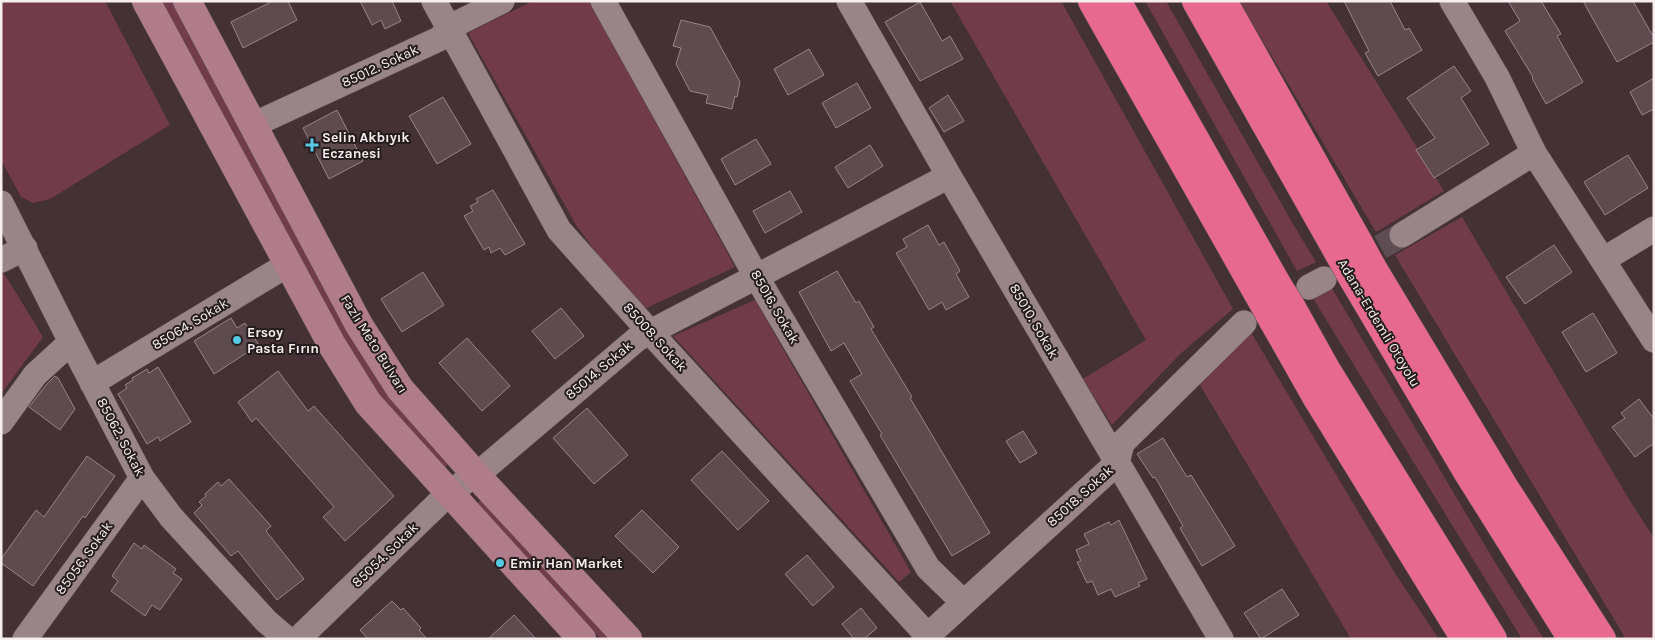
<svg xmlns="http://www.w3.org/2000/svg" width="1655" height="640" font-family="Karla,sans-serif">
  <style>
    .green { fill: #723b4b }
    .building { fill: #5e4b50; stroke: #988488 }
    .lines { fill: none; stroke-linecap: round; stroke-linejoin: round }
    .minor-tunnel { stroke: #5e4d52; stroke-width: 25; stroke-dasharray: 25 12; stroke-linecap: butt }
    .minor-casing { stroke: #5f5054; stroke-width: 26 }
    .secondary-casing { stroke: #5f5054; stroke-width: 29 }
    .motorway-casing { stroke: #5f5054; stroke-width: 29 }
    .minor { stroke: #988489; stroke-width: 25 }
    .secondary { stroke: #b07c8b; stroke-width: 28 }
    .motorway { stroke: #e76991; stroke-width: 28 }
    .motorway-bridge-casing { stroke: #5f5054; stroke-width: 29; stroke-linecap: butt }
    .motorway-bridge { stroke: #e76991; stroke-width: 28 }
    .poi-dot { fill: #55cae0; stroke: #241c1e; stroke-width: 2 }
    .labels { text-anchor: middle; dominant-baseline: central; stroke-width: 4; stroke-linejoin: round; paint-order: stroke }
    .street-label { font-size: 14px; fill: #f8edef; stroke: #241c1e }
    .poi-label { font-size: 14px; font-weight: bold; fill: #f8edef; stroke: #241c1e; text-anchor: start }
  </style>
  <rect width="100%" height="100%" fill="#433136"/>
  <path class="green" d="M1 1H105L170 125 50 199 33 203 21 197 1 160Z
    M162 1H173L315 272 370 369 399 407 449 462 447 466 442 469 391 414 362 374Z
    M533 1H589L735 267 640 311 576 225 468 33Z
    M950 1H1061L1233 309 1180 354 1112 425 1083 379 1146 340Z
    M1145 1H1166L1293 224 1316 262 1297 271Z
    M1239 1H1326L1444 191 1376 232Z
    M1462 217 1630 501 1654 538V639H1626L1395 255Z
    M4 273 43 337 1 394V275Z
    M1330 285 1496 564 1544 639H1522L1311 295Z
    M755 300 911 572 899 582 673 336Z
    M1249 329 1396 575 1439 639H1351L1200 385Z
    M483 498 612 639H601L476 504Z"/>
  <path class="building" d="M273 1H288L297 20 243 48 231 22Z
    M360 1H392L401 21 385 29 381 20 372 25Z
    M1344 1H1390L1405 30 1409 28 1422 50 1378 76 1365 53 1369 51Z
    M1508 1H1541L1561 34 1557 36 1583 82 1546 104 1532 78 1533 77 1505 31 1520 21Z
    M1583 1H1633L1654 38V42L1617 62Z
    M920 2 942 41 950 36 963 59 920 81 885 22Z
    M681 20 710 27 740 82 737 97 735 96 732 109 706 103 708 95 690 91 676 64 681 48 673 46Z
    M809 49 824 75 788 95 774 69Z
    M1454 66 1471 91 1461 98 1489 144 1434 178 1416 150 1435 138 1407 98Z
    M1654 78V109L1642 115 1630 92Z
    M857 83 871 108 836 128 822 103Z
    M948 95 964 121 944 132 929 108Z
    M443 97 471 144 437 164 409 116Z
    M337 110 363 161 329 179 303 128Z
    M756 139 771 164 735 185 721 159Z
    M870 145 883 166 848 188 835 167Z
    M1628 155 1648 188 1605 215 1584 182Z
    M493 190 525 244 505 255 500 248 491 253 489 247 484 250 464 216 473 211 470 206 478 202 476 199Z
    M790 191 802 212 765 233 753 211Z
    M928 225 939 245 944 242 960 271 956 274 969 297 946 310 942 302 929 310 896 253 907 247 903 239Z
    M1554 245 1572 272 1525 304 1506 277Z
    M837 271 856 303 859 301 874 327 871 329 912 397 910 398 990 533 952 556 880 435 882 434 850 381 862 374 844 343 831 351 799 292Z
    M423 272 444 305 402 332 381 299Z
    M561 308 584 336 555 359 532 331Z
    M1593 313 1617 353 1586 372 1562 332Z
    M231 318 237 328 245 323 259 345 214 374 194 341Z
    M467 338 510 386 482 411 439 363Z
    M158 367 191 422 160 441 158 437 147 444 118 394 127 388 125 385 133 380 132 378 147 369 149 373Z
    M278 371 308 411 314 406 394 496 345 541 323 517 334 507 256 418 252 422 238 402Z
    M55 376 58 378 75 409 60 430 29 407 46 385Z
    M1639 399 1654 419V443L1635 457 1612 427 1625 418 1621 413Z
    M587 408 628 455 594 484 553 438Z
    M1023 431 1037 453 1020 463 1006 441Z
    M1163 438 1187 477 1191 475 1235 546 1202 566 1180 528 1183 526 1155 477 1153 478 1137 454Z
    M722 451 769 501 738 530 691 480Z
    M87 456 115 476 85 518 83 516 33 586 1 563V559L36 510 44 517Z
    M229 479 271 526 266 531 304 579 277 600 238 551 231 556 194 513 202 505 199 502 206 496 205 494 218 482 221 486Z
    M642 510 679 547 653 573 615 536Z
    M1119 520 1147 579 1138 583 1140 586 1115 597 1111 589 1098 595 1092 581 1087 583 1077 562 1081 561 1076 550 1089 544 1084 534 1109 522 1111 525Z
    M134 543 142 549 144 545 176 569 173 573 182 579 160 610 152 605 145 616 111 591 118 581 112 576Z
    M807 555 834 587 813 606 785 574Z
    M1282 589 1299 615 1261 639 1244 613Z
    M392 601 401 610 403 608 421 628 419 630 427 639H368L360 630Z
    M861 608 877 628 864 639H854L842 624Z
    M514 615 536 639H488Z"/>
  <g class="lines">
    <path class="minor-tunnel" d="M1348 265 1402 235"/>
    <defs>
      <path id="minor" d="M434 1 559 230 649 331 927 635
        M603 1 756 276 928 568 963 602
        M849 1 949 176 1221 639
        M1452 1 1497 77 1534 153 1654 340
        M253 125 441 38 448 28 502 1
        M1 203 71 342 142 478 171 517 266 621 287 639
        M1402 235 1534 153
        M1 260 25 248
        M1603 260 1654 229
        M1309 287 1324 279
        M92 383 277 271 289 266
        M1 422 35 375 71 342
        M25 639 142 478
        M298 639 449 493 486 467 637 339 949 176
        M924 639 1117 463 1122 443 1244 323"/>
      <path id="secondary" d="M146 1 332 345 368 403 582 639
        M187 1 359 325 400 389 476 475 628 639"/>
      <path id="motorway" d="M1092 1 1258 294
        M1117 1 1277 284
        M1196 1 1339 254
        M1223 1 1359 243
        M1372 267 1503 485 1602 639
        M1352 277 1468 473 1572 639
        M1292 308 1326 369 1493 639
        M1272 319 1318 400 1465 639"/>
    </defs>
    <use href="#minor" class="minor-casing"/>
    <use href="#secondary" class="secondary-casing"/>
    <use href="#motorway" class="motorway-casing"/>
    <use href="#minor" class="minor"/>
    <use href="#secondary" class="secondary"/>
    <use href="#motorway" class="motorway"/>
    <defs>
      <path id="motorway-bridge" d="M1359 243 1372 267
        M1339 254 1352 277
        M1277 284 1292 308
        M1258 294 1272 319"/>
    </defs>
    <use href="#motorway-bridge" class="motorway-bridge-casing"/>
    <use href="#motorway-bridge" class="motorway-bridge"/>
  </g>
  <g class="poi-dot">
    <path d="M309.5 137.5h5v5h5v5h-5v5h-5v-5h-5v-5h5z"/>
    <circle cx="237" cy="340" r="5"/>
    <circle cx="500" cy="563" r="5"/>
  </g>
  <g class="labels">
    <g class="street-label">
      <text transform="translate(380 66) rotate(-25)">85012. Sokak</text>
      <text transform="translate(775 307) rotate(60)">85016. Sokak</text>
      <text transform="translate(1034 321) rotate(60)">85010. Sokak</text>
      <text transform="translate(1379 323) rotate(59)">Adana-Erdemli Otoyolu</text>
      <text transform="translate(190 324) rotate(-31)">85064. Sokak</text>
      <text transform="translate(655 337) rotate(48)">85008. Sokak</text>
      <text transform="translate(374 344) rotate(58)">Fazlı Meto Bulvarı</text>
      <text transform="translate(599 370) rotate(-40)">85014. Sokak</text>
      <text transform="translate(121 437) rotate(62)">85062. Sokak</text>
      <text transform="translate(1080 496) rotate(-42)">85018. Sokak</text>
      <text transform="translate(385 555) rotate(-44)">85054. Sokak</text>
      <text transform="translate(84 558) rotate(-54)">85056. Sokak</text>
    </g>
    <g class="poi-label">
      <text x="322" y="137">Selin Akbıyık<tspan x="322" dy="16">Eczanesi</tspan></text>
      <text x="247" y="332">Ersoy<tspan x="247" dy="16">Pasta Fırın</tspan></text>
      <text x="510" y="563">Emir Han Market</text>
    </g>
  </g>
  <rect width="1655" height="640" fill="none" stroke="#f8edef" stroke-width="5"/>
</svg>
